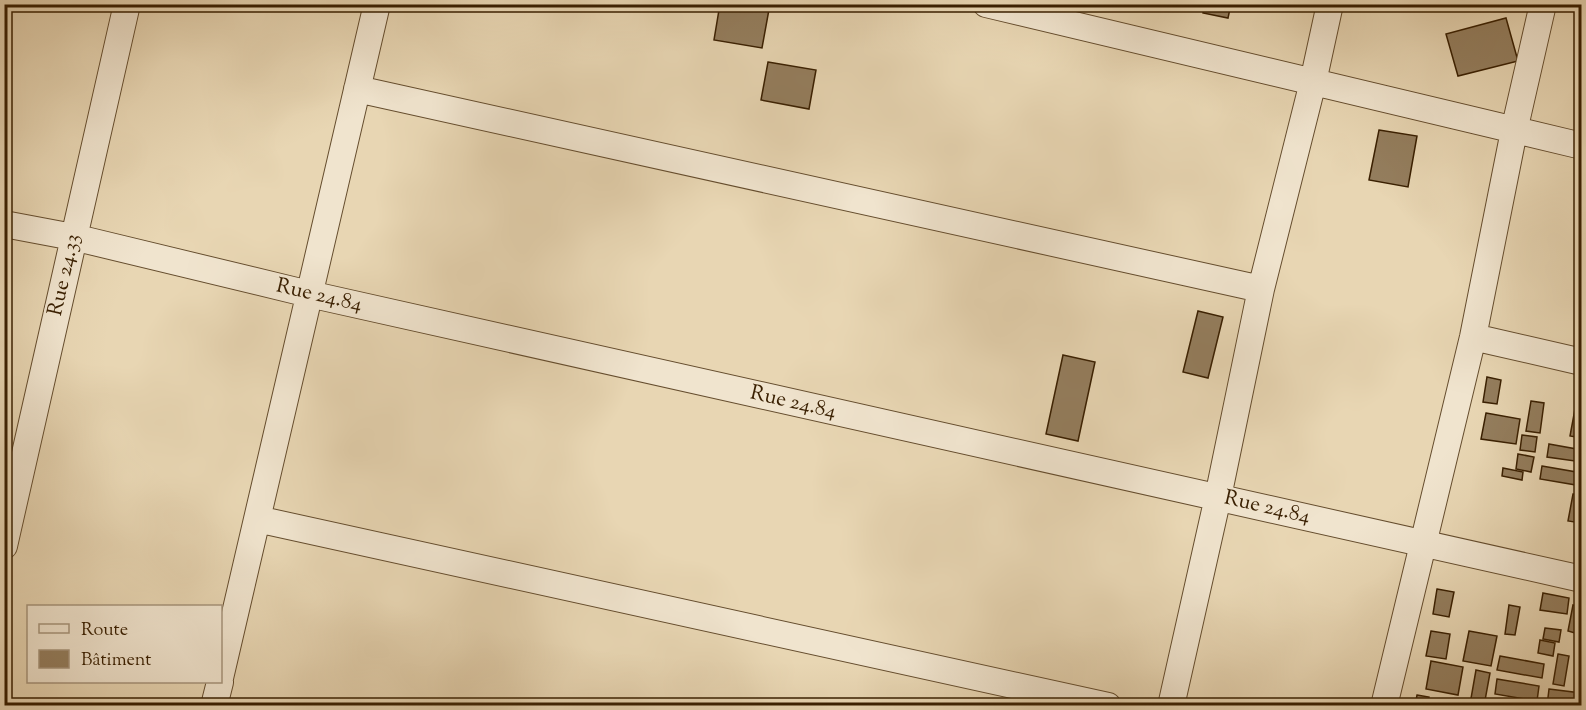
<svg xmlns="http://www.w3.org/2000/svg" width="1586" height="710" font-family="'Sorts Mill Goudy',serif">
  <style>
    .building { fill: #947e5e; stroke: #391f01; stroke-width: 1.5 }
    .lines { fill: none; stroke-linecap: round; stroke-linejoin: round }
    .minor-casing { stroke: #654d2e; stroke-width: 28 }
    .minor { stroke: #f0e4ce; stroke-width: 26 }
    .labels { text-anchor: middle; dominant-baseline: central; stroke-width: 4.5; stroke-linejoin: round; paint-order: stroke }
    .street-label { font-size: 21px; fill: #391f01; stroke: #f0e4ce }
  </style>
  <rect width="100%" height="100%" fill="#e8d6b3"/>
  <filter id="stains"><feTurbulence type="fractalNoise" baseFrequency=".00333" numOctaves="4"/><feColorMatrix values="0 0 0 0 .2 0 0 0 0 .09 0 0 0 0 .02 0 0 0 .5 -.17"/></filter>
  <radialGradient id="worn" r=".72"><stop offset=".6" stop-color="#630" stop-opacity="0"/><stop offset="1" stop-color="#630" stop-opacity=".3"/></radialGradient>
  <path class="building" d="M720 4H770L762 48 714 40Z
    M1205 4H1231L1228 18 1203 13Z
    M1506 18 1518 61 1458 76 1446 34Z
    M768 62 816 70 809 109 761 100Z
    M1379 130 1417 136 1408 187 1369 180Z
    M1198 311 1223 317 1208 378 1183 372Z
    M1063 355 1095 362 1078 441 1046 434Z
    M1487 377 1501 380 1497 404 1483 402Z
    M1578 393H1582V438L1570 436Z
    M1531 401 1544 403 1540 433 1526 431Z
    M1486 413 1520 419 1516 444 1481 439Z
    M1522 435 1537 437 1535 452 1520 450Z
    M1549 444 1582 450V462L1547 457Z
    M1518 454 1534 457 1531 472 1516 469Z
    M1542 466 1582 473V486L1540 479Z
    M1503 468 1523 472 1522 480 1502 476Z
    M1573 494 1582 495 1581 523 1568 521Z
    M1437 589 1454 592 1449 617 1433 614Z
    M1543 593 1569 598 1567 614 1540 610Z
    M1509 605 1520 607 1515 635 1505 634Z
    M1573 605 1582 607V635L1568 631Z
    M1545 628 1561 630 1559 642 1543 639Z
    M1431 631 1450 634 1446 659 1426 656Z
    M1469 631 1497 636 1491 666 1463 661Z
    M1540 640 1555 643 1553 656 1538 653Z
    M1558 654 1569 656 1564 686 1553 684Z
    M1500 656 1544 664 1542 678 1497 670Z
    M1431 661 1463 667 1458 695 1426 689Z
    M1476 670 1490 673 1484 706 1470 704Z
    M1497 679 1539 686 1537 701 1495 694Z
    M1549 689 1581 693 1580 706H1547Z
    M1417 695 1429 697 1428 706H1415Z"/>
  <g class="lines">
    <defs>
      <path id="minor" d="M986 4 1582 146
        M357 89 1261 289
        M4 224 73 237 309 294 1582 579
        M1473 337 1582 362
        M257 519 1108 706
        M4 546 127 4
        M220 678 377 4
        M214 706 220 682
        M1171 706 1218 497 1261 289 1313 82 1330 4
        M1384 706 1473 337 1514 131 1543 4"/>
    </defs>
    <use href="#minor" class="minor-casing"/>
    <use href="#minor" class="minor"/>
  </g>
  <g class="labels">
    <g class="street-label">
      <text transform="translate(65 275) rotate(-77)">Rue 24.33</text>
      <text transform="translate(319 296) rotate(13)">Rue 24.84</text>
      <text transform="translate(793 403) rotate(13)">Rue 24.84</text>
      <text transform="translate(1267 508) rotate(13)">Rue 24.84</text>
    </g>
  </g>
  <rect width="1586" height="710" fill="none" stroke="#e8d6b3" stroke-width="24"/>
  <rect x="6" y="6" width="1574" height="698" fill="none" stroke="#391f01" stroke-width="3"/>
  <rect x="12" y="12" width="1562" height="686" fill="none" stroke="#391f01" stroke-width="1.5"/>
  <rect x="27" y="605" width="195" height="78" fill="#f0e4ce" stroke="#a7957c" stroke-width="1.5"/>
  <rect x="39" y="624" width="30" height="9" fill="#f0e4ce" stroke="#a7957c" stroke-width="1.5"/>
  <text x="81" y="635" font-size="18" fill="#391f01">Route</text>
  <rect x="39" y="650" width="30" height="18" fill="#947e5e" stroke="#a7957c" stroke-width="1.5"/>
  <text x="81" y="665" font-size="18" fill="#391f01">Bâtiment</text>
  <rect width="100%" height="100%" filter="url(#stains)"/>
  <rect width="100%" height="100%" fill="url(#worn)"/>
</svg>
